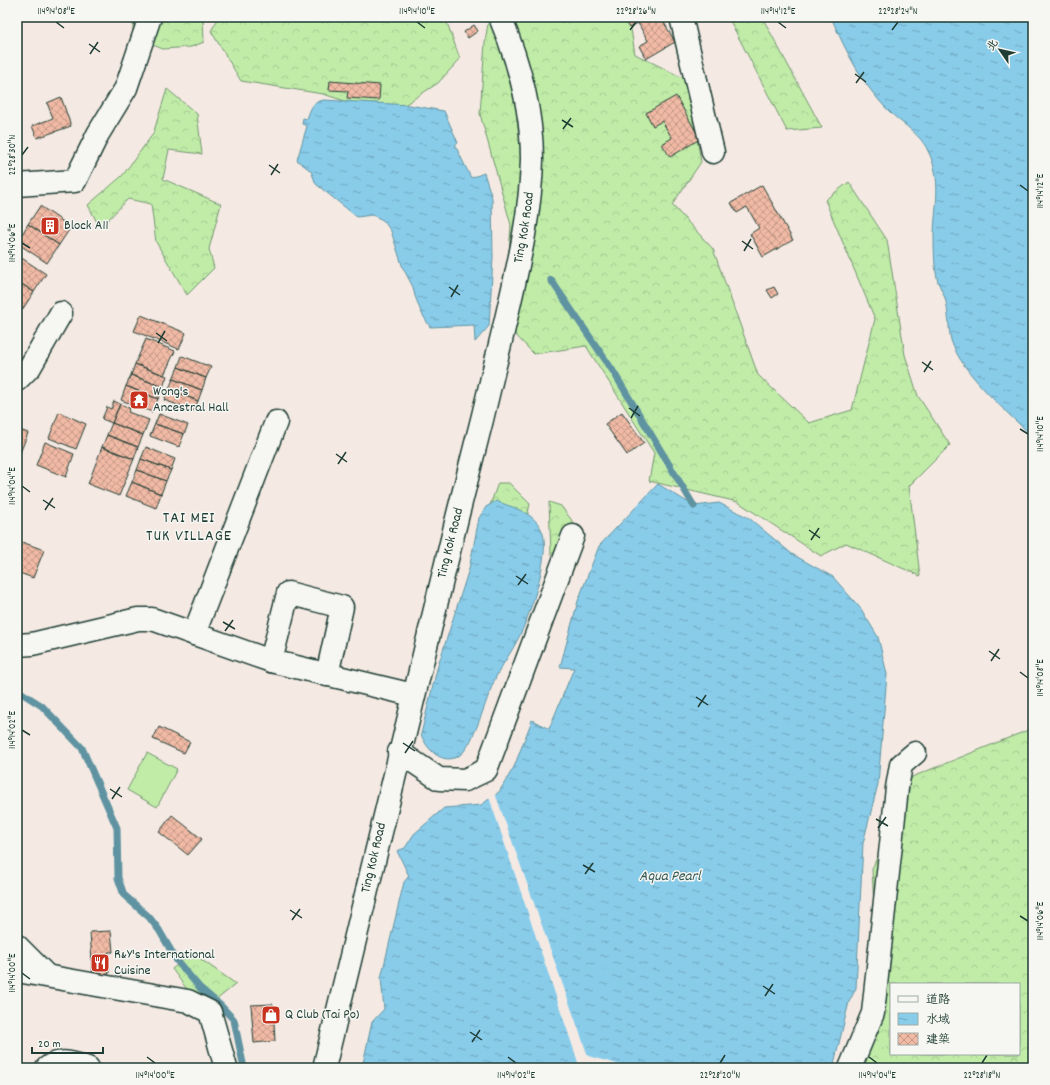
<svg xmlns="http://www.w3.org/2000/svg" width="1050" height="1085" font-family="Dekko,'LXGW WenKai TC',sans-serif">
  <style>
    .forest { fill: url(#forest-crowns); stroke: #70946e; fill-rule: evenodd }
    .park { fill: #c1eca8; stroke: #70946e }
    .water { fill: url(#water-ripples); stroke: #5f93a1 }
    .pier { fill: #f5eae3 }
    .lines { fill: none; stroke-linecap: round; stroke-linejoin: round }
    .stream { stroke: #5f93a1; stroke-width: 7 }
    .building { fill: url(#building-cross-hatch); stroke: #1f3d34 }
    .minor-casing { stroke: #1f3d34; stroke-width: 25 }
    .minor { stroke: #f6f6f2; stroke-width: 22 }
    .ticks { fill: none; stroke: #1f3d34; stroke-width: 1.5 }
    .labels { text-anchor: middle; dominant-baseline: central; stroke-width: 3; stroke-linejoin: round; paint-order: stroke }
    .poi-label { font-size: 14px; fill: #1f3d34; stroke: #f6f6f2; text-anchor: start }
    .street-label { font-size: 14px; fill: #1f3d34; stroke: #f6f6f2 }
    .water-label { font-size: 15px; font-style: italic; fill: #345a58; stroke: #f6f6f2 }
    .quarter-label { font-size: 16px; letter-spacing: 1px; fill: #1f3d34; stroke: #f6f6f2 }
    .neatline { fill: none; stroke: #1f3d34; stroke-width: 1.5 }
    .ticks-label { font-size: 10px; text-anchor: middle; fill: #1f3d34 }
  </style>
  <defs>
    <pattern id="forest-crowns" width="20" height="18" patternUnits="userSpaceOnUse"><rect width="20" height="18" fill="#c1eca8"/><path d="M2 6a3 3 0 1 1 6 0M12 15a3 3 0 1 1 6 0" fill="none" stroke="#a5cb91"/></pattern>
    <pattern id="water-ripples" width="26" height="14" patternUnits="userSpaceOnUse"><rect width="26" height="14" fill="#89ccea"/><path d="M2 4q2-2 4 0t4 0M15 11q2-2 4 0t4 0" fill="none" stroke="#6fa7be"/></pattern>
    <pattern id="building-cross-hatch" width="8" height="8" patternUnits="userSpaceOnUse"><rect width="8" height="8" fill="#f1baa5"/><path d="M0 0l8 8M0 8l8-8" fill="none" stroke="#c39887"/></pattern>
  </defs>
  <rect width="100%" height="100%" fill="#f5eae3"/>
  <filter id="ink" filterUnits="userSpaceOnUse"><feTurbulence type="fractalNoise" baseFrequency=".025" numOctaves="2"/><feDisplacementMap in="SourceGraphic" scale="8" xChannelSelector="R" yChannelSelector="G"/><feConvolveMatrix kernelMatrix="1 2 1 2 8 2 1 2 1" color-interpolation-filters="sRGB"/></filter>
  <g filter="url(#ink)">
    <path class="forest" d="M133 17H203L204 42 191 47 163 49 133 37Z
      M219 17H445L460 59 438 83 389 115 323 94 241 81 211 31Z
      M489 17H629L635 54 687 80 701 162 672 205 713 249 758 375 809 423 852 410 875 319 825 200 849 182 887 240 905 355 918 396 950 445 909 486 920 576 846 543 821 556 738 502 649 481 654 453 586 346 534 354 504 323 511 225 480 114 485 42Z
      M728 17H762L822 128 787 131Z
      M167 89 197 114 202 154 169 150 163 179 221 204 209 249 214 268 187 295 156 242 151 204 128 199 100 228 88 205 122 176 153 134Z
      M498 483H509L530 504 525 526 484 522Z
      M549 502 561 506 576 526 571 557 551 554Z
      M1033 728V1068H854L878 984 872 869 912 777ZM891 984H1019V1054H891Z
      M192 953 236 984 210 1005 189 992 172 969Z"/>
    <path class="park" d="M147 753 177 769 157 807 127 790Z"/>
    <path class="water" d="M831 17H1033V437C1008 413 961 373 951 340 948 327 949 312 945 298 943 293 940 287 938 282 934 268 934 248 934 233 935 205 942 180 929 153 921 134 906 127 892 114 864 88 846 52 831 17Z
      M324 100 409 105 444 111 458 143 455 145 471 178 484 173 492 198 493 257 489 326 475 342 474 325 430 327 421 312 415 296 413 287 403 268 391 231 383 220 372 215 357 217 316 184 311 171 297 160 307 126 302 124 303 118 307 119C311 108 312 102 324 100Z
      M658 484 694 506 719 503 749 518 792 554 833 577 861 609 878 637 887 674 878 784 863 843 856 988 849 1002 833 1068H362L372 1022 384 1009 381 978 404 882 409 876 397 851 405 848 414 834 444 808 481 805 499 792 514 767 532 720 549 729 574 668 560 667 578 601 599 546Z
      M496 501C514 508 537 513 543 534 550 557 529 618 518 639 512 651 504 662 498 673 487 692 475 745 460 755 443 767 426 749 421 734L437 669 469 569 479 518 486 507Z"/>
    <path class="pier" d="M495 793 588 1056 631 1068H576L578 1062 489 797Z"/>
    <g class="lines">
      <path class="stream" d="M551 280 613 371 694 506
        M17 690 42 706 82 748 117 828 118 878 124 895 149 917 159 930 177 961 200 988 221 1006 234 1020 244 1068"/>
    </g>
    <path class="building" d="M454 17H466L457 22Z
      M622 17H661L675 42 646 59 639 46 648 41 638 23 629 28Z
      M474 25 478 31 468 38 464 32Z
      M330 81 380 85 379 100 347 98 348 91 329 90Z
      M676 96 700 139 670 157 662 144 672 138 662 121 653 126 646 113Z
      M61 97 71 126 37 138 32 126 53 118 47 103Z
      M17 115H19L22 145H17Z
      M762 185 793 240 763 257 750 234 759 228 747 207 737 213 731 203Z
      M40 206 71 227 59 245 28 224Z
      M28 224 59 245 47 263 17 243Z
      M17 255 46 274 34 292 17 281Z
      M17 281 34 292 22 310 17 307Z
      M774 287 778 294 772 298 767 290Z
      M141 315 186 333 179 349 134 331Z
      M146 339 175 351 164 375 135 364Z
      M182 356 211 367 206 378 178 367Z
      M135 364 167 376 163 387 131 375Z
      M178 367 206 378 202 390 173 379Z
      M131 375 163 387 158 399 126 386Z
      M173 379 202 390 198 401 169 389Z
      M126 386 158 399 152 412 121 400Z
      M169 389 198 401 194 411 164 400Z
      M114 401 120 404 112 423 102 419 107 407 111 409Z
      M120 404 130 408 128 412 149 420 143 435 112 423Z
      M59 412 86 424 76 449 49 438Z
      M622 412 644 443 627 455 605 424Z
      M159 414 188 425 184 434 155 424Z
      M112 423 143 435 138 447 107 435Z
      M155 424 184 434 179 447 150 436Z
      M17 429 28 433 18 458H17Z
      M107 435 138 447 134 459 102 447Z
      M45 442 74 454 66 477 36 465Z
      M102 447 134 459 119 496 88 484Z
      M146 447 175 459 171 470 141 459Z
      M141 459 171 470 166 481 137 470Z
      M137 470 166 481 161 494 132 482Z
      M132 482 161 494 156 508 126 496Z
      M19 541 44 550 33 578 17 572V546Z
      M159 727 190 742 184 753 153 739Z
      M172 815 202 839 188 855 159 832Z
      M111 931 113 952H108L109 974 93 976 90 932Z
      M273 1004 275 1041 254 1043 251 1005Z"/>
    <g class="lines">
      <defs>
        <g id="minor">
          <path d="M681 17 713 152"/>
          <path d="M17 185 75 181 98 134 126 88 150 17"/>
          <path d="M17 380 30 367 61 313"/>
          <path d="M194 634 276 422"/>
          <path d="M17 645 32 644 138 619H152L271 661 413 695"/>
          <path d="M271 661 288 593 342 607 327 675"/>
          <path d="M399 752 439 779 465 780 486 770 573 536"/>
          <path d="M17 946 46 975"/>
          <path d="M17 971 188 1001 210 1012 226 1068"/>
          <path d="M47 1068C59 1058 74 1063 88 1068"/>
          <path id="s1" d="M324 1068C368 883 412 698 458 514 475 449 491 384 506 319 518 267 531 213 532 159 532 110 519 62 500 17"/>
          <path d="M850 1068 873 1013 897 788 901 765 915 753"/>
        </g>
      </defs>
      <use href="#minor" class="minor-casing"/>
      <use href="#minor" class="minor"/>
    </g>
  </g>
  <path class="ticks" d="M56 22 64 28M417 22 425 28M778 22 786 28M630 30 636 22M892 30 898 22M89 44 100 52M90 54 98 42M855 74 866 82M856 83 864 72M562 120 573 127M563 129 571 118M22 155 28 147M269 165 280 173M271 175 278 164M1020 185 1028 191M742 241 753 249M22 243 30 248M744 251 751 239M449 287 460 295M451 297 458 285M156 333 167 341M158 343 165 331M922 362 933 370M924 372 931 361M629 408 640 416M631 418 638 406M1020 429 1028 434M336 454 347 462M338 464 346 452M22 486 30 492M43 500 55 508M45 510 53 498M809 530 820 538M811 540 819 528M516 576 528 584M518 585 526 574M223 622 235 629M225 631 233 620M989 651 1000 659M991 661 999 649M1020 672 1028 678M696 697 708 705M698 707 706 695M22 730 30 735M403 743 415 751M405 753 413 741M110 789 122 797M112 799 120 787M876 819 888 826M878 828 886 817M583 865 595 872M585 874 593 863M290 910 302 918M1020 916 1028 921M292 920 300 909M22 973 30 979M763 986 775 994M765 996 773 984M470 1032 482 1040M472 1042 480 1030M147 1057 155 1063M508 1057 516 1063M869 1057 877 1063M720 1063 725 1055M982 1063 987 1055"/>
  <defs>
    <symbol id="building-square" viewBox="-11 -11 22 22"><rect x="-9" y="-9" width="18" height="18" rx="4" fill="#c8321e" stroke="#f6f6f2"/><path d="M-4-6H4V6H1V3H-1V6H-4ZM-2.5-4.3h1.7v1.8h-1.7ZM.8-4.3h1.7v1.8H.8ZM-2.5-1h1.7V.8h-1.7ZM.8-1h1.7V.8H.8Z" fill="#fff"/></symbol>
    <symbol id="temple-square" viewBox="-11 -11 22 22"><rect x="-9" y="-9" width="18" height="18" rx="4" fill="#c8321e" stroke="#f6f6f2"/><path d="M0-6L5-2H3V0L6.5 2.5H4V6H1.5V3h-3V6H-4V2.5H-6.5L-3 0V-2H-5Z" fill="#fff"/></symbol>
    <symbol id="restaurant-square" viewBox="-11 -11 22 22"><rect x="-9" y="-9" width="18" height="18" rx="4" fill="#c8321e" stroke="#f6f6f2"/><path d="M-5-6h1v4h1v-4h1v4h1v-4h1v5L-1.5 .5V6h-2V.5L-5-1ZM5-6V6H3V1.5H1.5Q1.5-4 5-6Z" fill="#fff"/></symbol>
    <symbol id="shop-square" viewBox="-11 -11 22 22"><rect x="-9" y="-9" width="18" height="18" rx="4" fill="#c8321e" stroke="#f6f6f2"/><path d="M-5-2.5h2.3a2.7 3.5 0 0 1 5.4 0H5L5.5 6h-11ZM-1.5-2.5h3a1.5 2.3 0 0 0-3 0Z" fill="#fff"/></symbol>
  </defs>
  <g fill-rule="evenodd">
    <use href="#building-square" x="39" y="215" width="22" height="22"/>
    <use href="#temple-square" x="128" y="389" width="22" height="22"/>
    <use href="#restaurant-square" x="89" y="952" width="22" height="22"/>
    <use href="#shop-square" x="260" y="1004" width="22" height="22"/>
  </g>
  <g class="labels">
    <g class="poi-label">
      <text x="64" y="226">Block A11</text>
      <text x="153" y="392">Wong's<tspan x="153" dy="16">Ancestral Hall</tspan></text>
      <text x="114" y="955">R&amp;Y's International<tspan x="114" dy="16">Cuisine</tspan></text>
      <text x="285" y="1015">Q Club (Tai Po)</text>
    </g>
    <g class="street-label">
      <text stroke="none"><textPath href="#s1" startOffset="864">Ting Kok Road</textPath></text>
      <text stroke="none"><textPath href="#s1" startOffset="540">Ting Kok Road</textPath></text>
      <text stroke="none"><textPath href="#s1" startOffset="216">Ting Kok Road</textPath></text>
    </g>
    <g class="water-label">
      <text x="670" y="877">Aqua Pearl</text>
    </g>
    <g class="quarter-label">
      <text x="189" y="518">TAI MEI<tspan x="189" dy="18">TUK VILLAGE</tspan></text>
    </g>
  </g>
  <rect width="1050" height="1085" fill="none" stroke="#f6f6f2" stroke-width="44"/>
  <rect x="890" y="983" width="130" height="72" fill="#f6f6f2" stroke="#a0aca6"/>
  <rect x="898" y="996" width="20" height="6" fill="#f6f6f2" stroke="#a0aca6"/>
  <text x="926" y="1003" font-size="12" fill="#1f3d34">道路</text>
  <rect x="898" y="1013" width="20" height="12" fill="url(#water-ripples)" stroke="#a0aca6"/>
  <text x="926" y="1023" font-size="12" fill="#1f3d34">水域</text>
  <rect x="898" y="1033" width="20" height="12" fill="url(#building-cross-hatch)" stroke="#a0aca6"/>
  <text x="926" y="1043" font-size="12" fill="#1f3d34">建築</text>
  <g transform="translate(1000 50) rotate(304)" stroke="#f6f6f2" stroke-width="3" paint-order="stroke">
  <path d="M0-3L7 15L0 10L-7 15Z" fill="#1f3d34"/>
  <text y="-6" font-size="11" font-weight="bold" text-anchor="middle" fill="#1f3d34">北</text>
  </g>
  <path d="M32 1047v6h71v-6" fill="none" stroke="#1f3d34" stroke-width="2"/>
  <text x="38" y="1047" font-size="12" fill="#1f3d34" stroke="#f6f6f2" stroke-width="3" paint-order="stroke">20 m</text>
  <rect x="22" y="22" width="1006" height="1041" class="neatline"/>
  <g class="ticks-label">
    <text x="56" y="14">114°14'08"E</text>
    <text x="417" y="14">114°14'10"E</text>
    <text x="636" y="14">22°28'26"N</text>
    <text x="778" y="14">114°14'12"E</text>
    <text x="898" y="14">22°28'24"N</text>
    <text transform="translate(11 155) rotate(-90)" y="4">22°28'30"N</text>
    <text transform="translate(1039 191) rotate(-90)" y="4">114°14'12"E</text>
    <text transform="translate(11 243) rotate(-90)" y="4">114°14'06"E</text>
    <text transform="translate(1039 434) rotate(-90)" y="4">114°14'10"E</text>
    <text transform="translate(11 486) rotate(-90)" y="4">114°14'04"E</text>
    <text transform="translate(1039 678) rotate(-90)" y="4">114°14'08"E</text>
    <text transform="translate(11 730) rotate(-90)" y="4">114°14'02"E</text>
    <text transform="translate(1039 921) rotate(-90)" y="4">114°14'06"E</text>
    <text transform="translate(11 973) rotate(-90)" y="4">114°14'00"E</text>
    <text x="155" y="1078">114°14'00"E</text>
    <text x="516" y="1078">114°14'02"E</text>
    <text x="720" y="1078">22°28'20"N</text>
    <text x="877" y="1078">114°14'04"E</text>
    <text x="982" y="1078">22°28'18"N</text>
  </g>
</svg>
